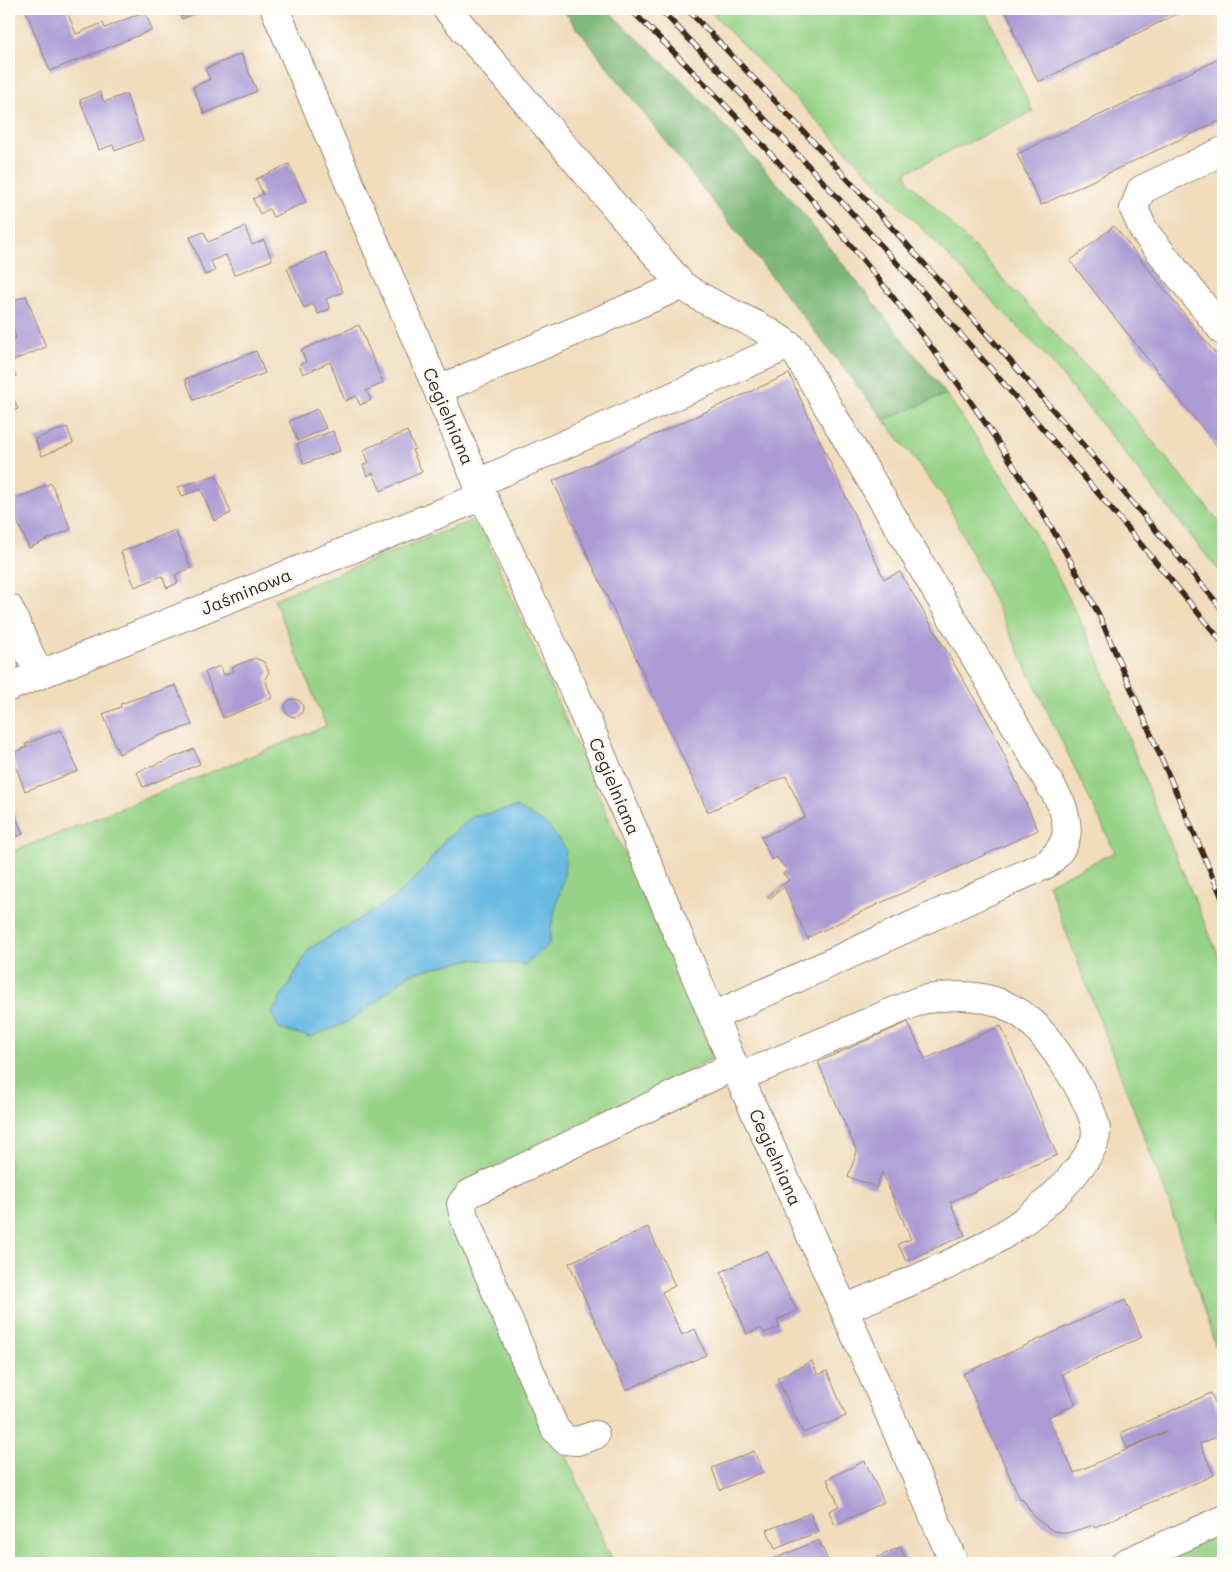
<svg xmlns="http://www.w3.org/2000/svg" width="1232" height="1572" font-family="Mali,sans-serif">
  <style>
    .green { fill: #97d387; stroke: #697e52; fill-rule: evenodd }
    .forest { fill: #79b574; stroke: #5a7049 }
    .water { fill: #67b9e2; stroke: #517280 }
    .building { fill: #aa9bd4 }
    .lines { fill: none; stroke-linecap: round; stroke-linejoin: round }
    .minor-casing { stroke: #96836d; stroke-width: 30 }
    .minor { stroke: #fff; stroke-width: 28 }
    .rail-casing { stroke: #3b2a1e; stroke-width: 5.5 }
    .rail { stroke: #fdfcf7; stroke-width: 4; stroke-dasharray: 11; stroke-linecap: butt }
    .labels { text-anchor: middle; dominant-baseline: central; stroke-width: 5; stroke-linejoin: round; paint-order: stroke }
    .street-label { font-size: 18px; fill: #3b2a1e; stroke: #fdfcf7 }
  </style>
  <rect width="100%" height="100%" fill="#fdfcf7"/>
  <filter id="ink" filterUnits="userSpaceOnUse"><feTurbulence type="fractalNoise" baseFrequency=".02" numOctaves="2"/><feDisplacementMap in="SourceGraphic" scale="10" xChannelSelector="R" yChannelSelector="G"/><feConvolveMatrix kernelMatrix="1 2 1 2 8 2 1 2 1" color-interpolation-filters="sRGB"/></filter>
  <filter id="wash" filterUnits="userSpaceOnUse"><feTurbulence type="fractalNoise" baseFrequency=".0096" numOctaves="4" result="noise"/><feDisplacementMap in="SourceGraphic" scale="20" xChannelSelector="R" yChannelSelector="G"/><feGaussianBlur stdDeviation="1.12" result="paint"/><feColorMatrix in="noise" values="0 0 0 0 0 0 0 0 0 0 0 0 0 0 0 0 0 1.4 0 .05"/><feComposite in="paint" operator="in"/></filter>
  <g filter="url(#wash)">
    <rect width="100%" height="100%" fill="#f1dcbc"/>
    <path class="green" d="M708 9H985L1033 112 906 172 908 181 984 257 1001 277 1120 402 1223 526V576L1047 357Z
      M946 394 1011 489 1063 586 1097 656 1156 809 1223 966V1369L1167 1197 1048 884 1115 852 946 500 884 420Z
      M477 518 714 1058 508 1159 450 1194 614 1563H9V853L326 726 274 599ZM446 839 552 923 549 944 525 965 473 959 409 974 376 1002 346 1023 272 1013 310 948 393 899 420 874Z
      M1223 1532V1563H1154Z"/>
    <path class="forest" d="M562 9H606L683 81 788 195 946 394 884 420Z"/>
    <path class="water" d="M517 807 547 825 566 849 564 877 552 923 549 944 525 965 473 959 409 974 376 1002 346 1023 310 1037 279 1029 272 1013 310 948 393 899 420 874 446 839 472 817Z"/>
    <g id="blocks">
      <path class="building" d="M32 9H66L76 34 103 23 105 28 145 11 152 30 50 71 26 11Z
        M177 9H206L182 19Z
        M1005 9H1187L1038 82 1012 29 1014 28Z
        M241 54 257 91 204 114 193 87 210 79 205 69Z
        M1223 57V119L1041 205 1017 154Z
        M100 92 104 102 126 94 143 140 115 151 113 145 99 150 80 100Z
        M289 164 306 202 273 217 269 209 260 214 253 199 263 194 256 179Z
        M1114 226 1223 363V454L1070 261Z
        M245 227 252 245 264 240 272 260 234 275 226 255 211 261 215 271 205 275 190 237 204 232 208 242Z
        M325 252 343 292 326 299 330 309 318 314 313 304 304 308 287 268Z
        M26 296 46 347 12 361 9 352V341L16 338 9 320V302Z
        M359 325 383 383 366 391 371 400 360 405 356 396 345 401 330 362 303 374 299 365 306 362 301 350Z
        M256 351 265 373 194 400 185 379Z
        M9 360 16 376 9 379Z
        M789 374 884 579 900 572 994 732 1038 830 853 916 809 937 808 940 784 887 769 899 768 897 789 880 783 874 787 870 776 857 772 860 760 835 763 837 805 817 786 776 708 812 553 481Z
        M9 388 18 409 9 413Z
        M317 409 326 428 298 441 289 421Z
        M67 427 73 443 42 456 35 439Z
        M333 431 340 451 304 464 297 444Z
        M407 431 415 449 412 450 422 472 381 491 373 473 367 476 363 465 369 463 363 450Z
        M216 475 231 513 214 521 201 489 182 496 178 487Z
        M51 483 71 529 29 548 9 502Z
        M175 530 191 568 175 575 178 583 167 588 162 576 135 587 121 552Z
        M255 658 264 662 269 672 265 679 272 698 223 718 205 672 220 666 224 675 234 671 232 667Z
        M176 685 192 725 155 737 119 754 103 714 121 707 120 704Z
        M285 708a9 9 0 1 1 18 0a9 9 0 1 1-18 0Z
        M61 730 78 771 25 791 11 754 27 747 25 744Z
        M194 749 200 764 143 787 137 772Z
        M10 803 23 834 9 840V804Z
        M908 1022 925 1059 1001 1026 1057 1155 950 1202 965 1235 906 1261 898 1244 911 1239 882 1172 876 1187 848 1177 857 1152 818 1062Z
        M648 1227 675 1286 662 1292 682 1335 695 1329 706 1355 626 1390 569 1263Z
        M767 1251 797 1311 777 1320 780 1327 764 1333 761 1328 747 1334 721 1272Z
        M1125 1300 1142 1337 1062 1374 1076 1404 1048 1417 1074 1473 1168 1431 1127 1448 1121 1433 1211 1393 1223 1422V1434L1200 1444 1214 1475 1095 1527 1094 1525 1067 1533 1053 1531 1035 1518 1022 1498 1020 1499 963 1374Z
        M812 1361 818 1375 827 1371 846 1416 803 1433 777 1378Z
        M754 1451 763 1472 720 1490 712 1468Z
        M865 1461 884 1502 835 1525 829 1511 839 1506 827 1479Z
        M810 1513 818 1532 775 1549 767 1530Z
        M819 1540 829 1563H764Z
        M900 1547 908 1563H865Z"/>
    </g>
  </g>
  <g filter="url(#ink)">
    <use href="#blocks" fill-opacity="0" stroke="#96836d" stroke-width="1"/>
    <g class="lines">
      <defs>
        <path id="minor" d="M275 9 483 496 572 686 734 1066 844 1309 954 1563
          M447 9 682 285C718 312 762 321 795 351L1061 803C1071 831 1069 844 1047 864L714 1016
          M1223 151 1141 190 1134 209 1144 231 1223 331
          M438 390 682 285
          M478 483 789 345
          M9 608 39 675
          M9 687 483 496
          M740 1077 921 1000C950 995 975 993 1003 1004 1011 1008 1022 1014 1029 1020 1049 1037 1096 1106 1096 1132 1096 1144 1086 1159 1078 1169 1022 1242 927 1274 844 1309
          M595 1435 577 1441 565 1440 555 1429 464 1217 461 1204 469 1194 734 1066
          M1125 1563 1223 1520"/>
      </defs>
      <use href="#minor" class="minor-casing"/>
      <use href="#minor" class="minor"/>
      <defs>
        <path id="rail" d="M630 9C812 186 983 386 1099 615L1223 900
          M660 9C857 212 1043 424 1223 643
          M687 9C874 201 1051 404 1223 610"/>
      </defs>
      <use href="#rail" class="rail-casing"/>
      <use href="#rail" class="rail"/>
    </g>
  </g>
  <g class="labels">
    <g class="street-label">
      <text transform="translate(449 416) rotate(67)">Cegielniana</text>
      <text transform="translate(246 591) rotate(-22)">Jaśminowa</text>
      <text transform="translate(615 786) rotate(67)">Cegielniana</text>
      <text transform="translate(776 1157) rotate(66)">Cegielniana</text>
    </g>
  </g>
  <rect width="1232" height="1572" fill="none" stroke="#fdfcf7" stroke-width="30"/>
</svg>
